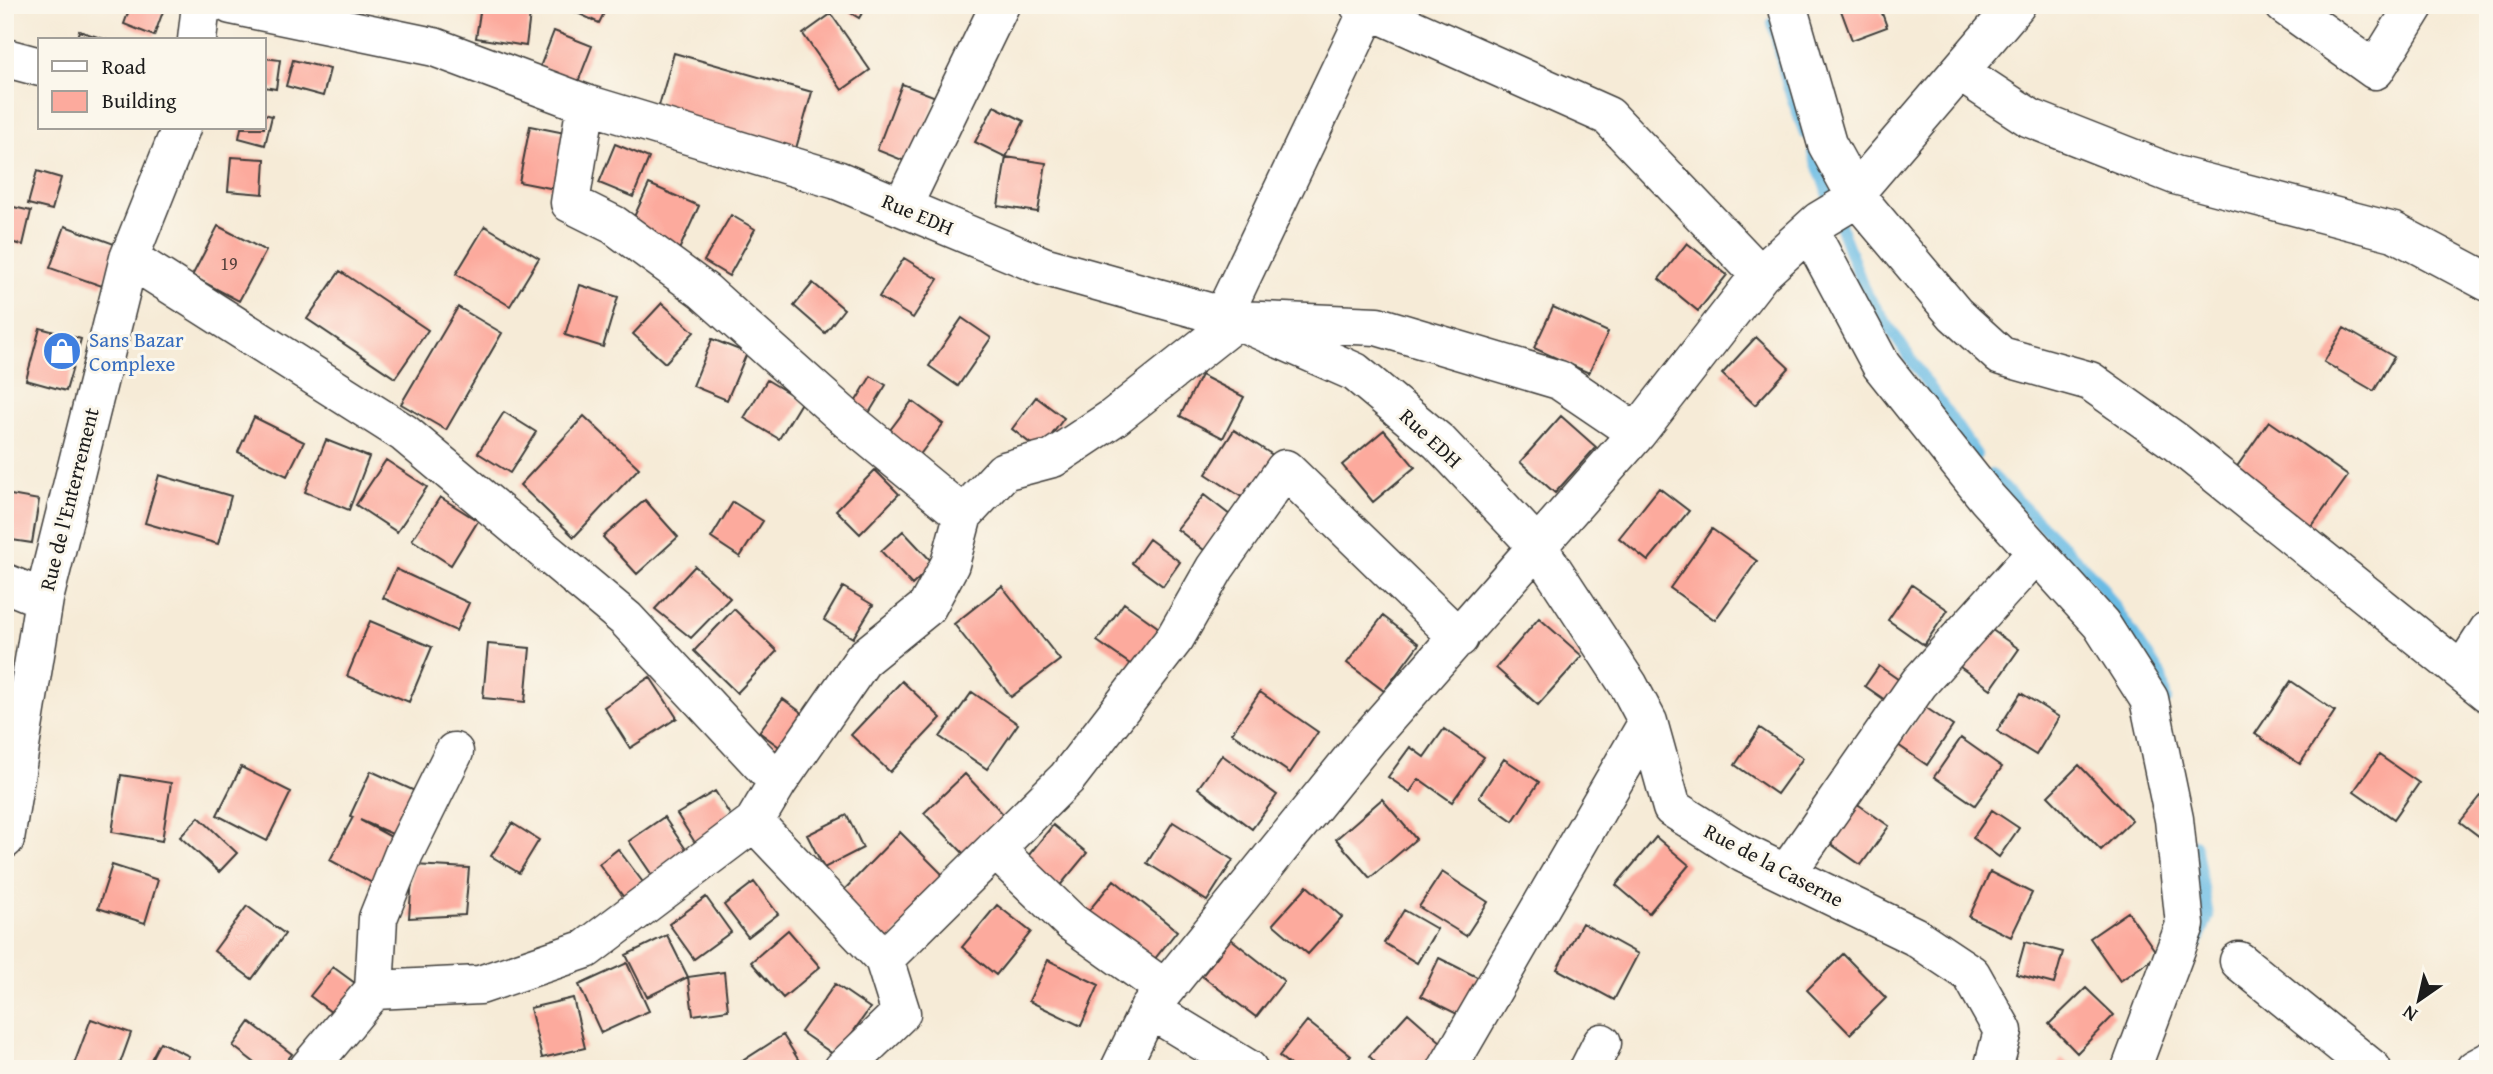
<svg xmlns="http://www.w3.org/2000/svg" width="2493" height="1074" font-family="'Gentium Book Plus',serif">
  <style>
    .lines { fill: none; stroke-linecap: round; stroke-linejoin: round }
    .stream { stroke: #69bbe4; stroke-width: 12 }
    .building { fill: #fcaa9d }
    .minor-casing { stroke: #3d3b38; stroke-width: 41 }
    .minor { stroke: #fff; stroke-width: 38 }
    .labels { text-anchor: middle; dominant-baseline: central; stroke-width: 6; stroke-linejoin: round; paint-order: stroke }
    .number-label { font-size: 18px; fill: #54403c }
    .street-label { font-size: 21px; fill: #1c1c1c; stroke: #fbf7ec }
    .shop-label { font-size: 21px; fill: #366cbe; stroke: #fbf7ec; text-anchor: start }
  </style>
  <rect width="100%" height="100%" fill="#fbf7ec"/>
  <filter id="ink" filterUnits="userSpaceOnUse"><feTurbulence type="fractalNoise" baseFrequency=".0143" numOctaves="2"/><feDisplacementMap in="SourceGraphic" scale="14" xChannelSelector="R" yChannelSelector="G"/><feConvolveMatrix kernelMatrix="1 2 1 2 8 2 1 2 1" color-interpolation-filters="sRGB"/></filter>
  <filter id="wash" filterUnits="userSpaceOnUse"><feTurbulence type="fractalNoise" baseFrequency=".00686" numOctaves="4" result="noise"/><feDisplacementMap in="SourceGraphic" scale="28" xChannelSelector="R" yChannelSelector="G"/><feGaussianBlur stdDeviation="1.57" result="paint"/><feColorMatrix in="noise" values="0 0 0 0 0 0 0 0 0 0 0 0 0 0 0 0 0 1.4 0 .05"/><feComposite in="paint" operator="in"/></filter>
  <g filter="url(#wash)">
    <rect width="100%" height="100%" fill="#f6ebd7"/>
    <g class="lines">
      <path class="stream" d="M1773 23 1788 86 1805 133
        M1813 153 1865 292 1976 455
        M1991 475 2097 580 2161 676 2166 700
        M2195 845 2208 916 2197 943"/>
    </g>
    <g id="blocks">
      <path class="building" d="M131 5 165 6 154 36 124 24Z
        M560 5H608L599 23Z
        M838 5H867L859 18Z
        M1839 5H1879L1887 27 1852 40Z
        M481 6 530 14 526 46 476 38Z
        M831 14 870 70 842 90 803 34Z
        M79 31 107 40H76Z
        M554 31 592 46 578 82 540 67Z
        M674 53 812 92 795 152 657 113Z
        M264 58 280 60 276 89 264 87Z
        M293 60 330 69 323 96 286 86Z
        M902 84 936 97 912 164 877 150Z
        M994 106 1024 121 1006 157 1046 163 1038 212 998 206 1006 157 975 142Z
        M264 114 272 116 265 145 239 138 241 128H264Z
        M530 126 570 134 560 190 519 182Z
        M615 144 649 158 633 197 599 183Z
        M231 157 265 159 263 194 228 191Z
        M37 171 61 178 52 210 28 204Z
        M649 184 699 206 678 252 628 230Z
        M5 205 31 211 23 245 5 241Z
        M731 215 755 229 729 276 704 261Z
        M65 226 117 245 102 286 50 268Z
        M218 226 266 251 239 301 192 276Z
        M485 226 539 258 510 306 456 274Z
        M1687 243 1727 275 1698 311 1659 279Z
        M904 258 938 279 913 318 879 297Z
        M340 271 428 330 395 378 307 319Z
        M813 283 844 309 825 333 794 306Z
        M580 285 618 297 603 347 565 335Z
        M662 303 694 332 665 363 633 334Z
        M458 307 502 333 446 430 401 404Z
        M1553 307 1608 332 1589 373 1534 348Z
        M962 318 991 338 958 386 929 366Z
        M40 328 81 339 66 391 26 380Z
        M2344 328 2394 357 2374 391 2324 362Z
        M1756 337 1789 368 1755 405 1722 374Z
        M712 339 747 353 727 400 693 386Z
        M1201 375 1244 397 1223 438 1180 416Z
        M871 376 886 385 866 418 851 409Z
        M767 380 802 401 779 439 744 418Z
        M1036 397 1064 418 1040 451 1012 429Z
        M912 401 943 424 915 461 884 438Z
        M504 412 536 432 510 473 478 453Z
        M584 416 639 468 574 537 520 485Z
        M1561 416 1596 447 1555 493 1520 462Z
        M254 417 304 442 287 476 238 452Z
        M2269 421 2348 476 2309 530 2231 475Z
        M1234 430 1279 459 1251 503 1206 474Z
        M1384 430 1415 467 1373 502 1342 465Z
        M326 440 369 457 349 510 305 492Z
        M386 460 427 487 397 532 356 505Z
        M875 470 899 494 860 534 836 510Z
        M159 475 231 496 218 544 145 523Z
        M1659 488 1689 511 1648 561 1619 538Z
        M5 494 39 500 32 543 5 539Z
        M1204 495 1239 522 1213 557 1177 529Z
        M440 497 478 521 451 565 412 540Z
        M645 500 678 537 637 574 603 537Z
        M733 502 763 521 740 557 711 538Z
        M1712 529 1757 561 1715 620 1670 588Z
        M903 531 934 564 912 585 881 551Z
        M1149 539 1180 562 1163 586 1132 563Z
        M695 566 730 598 691 638 655 609Z
        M396 569 469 603 456 631 383 598Z
        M1912 585 1948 610 1924 645 1888 620Z
        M1002 586 1060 660 1011 697 954 624Z
        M843 587 873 605 853 638 824 620Z
        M1124 603 1159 628 1133 666 1097 641Z
        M734 609 777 651 737 693 694 651Z
        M1383 616 1419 644 1384 691 1347 663Z
        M1539 618 1582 656 1538 705 1496 668Z
        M370 621 432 647 409 702 347 676Z
        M1988 627 2019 649 1991 689 1960 667Z
        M488 644 530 648 525 702 483 698Z
        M1879 666 1902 682 1888 702 1865 686Z
        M5 669 15 671 9 711H5Z
        M650 677 677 718 630 748 604 707Z
        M902 681 941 718 890 772 851 735Z
        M2291 681 2335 711 2300 764 2255 734Z
        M972 692 1018 724 987 769 940 737Z
        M1260 692 1318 732 1290 773 1232 733Z
        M2021 693 2059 717 2036 755 1997 731Z
        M783 699 809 718 785 751 759 732Z
        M1925 707 1953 726 1927 765 1898 745Z
        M1760 728 1803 758 1777 794 1735 765Z
        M1444 729 1484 757 1452 802 1419 779 1410 792 1388 777 1410 747 1424 757Z
        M1961 738 2002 767 1975 805 1934 777Z
        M1222 755 1277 795 1252 829 1198 788Z
        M2379 755 2419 783 2394 819 2354 791Z
        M1504 759 1539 782 1513 821 1479 797Z
        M2079 765 2132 820 2101 850 2048 796Z
        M241 767 291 792 267 841 217 815Z
        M371 771 417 792 397 836 360 820 395 839 372 883 330 860 353 817 350 816Z
        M965 774 1007 818 967 857 924 813Z
        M121 775 171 783 162 841 112 832Z
        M2488 787V843L2460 822Z
        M715 791 737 826 699 849 677 814Z
        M1382 799 1416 839 1370 878 1336 839Z
        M1856 803 1889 826 1861 865 1828 842Z
        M1992 810 2019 828 1999 857 1973 838Z
        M847 815 863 848 824 868 807 835Z
        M199 817 237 853 219 872 180 837Z
        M664 817 691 857 656 881 629 841Z
        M1173 822 1233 860 1207 901 1147 863Z
        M512 823 539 840 519 873 491 856Z
        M1053 825 1087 853 1058 888 1024 861Z
        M900 832 948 880 888 942 840 894Z
        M1656 837 1689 865 1649 913 1616 885Z
        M618 849 648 889 628 903 599 864Z
        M112 865 158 880 145 923 98 908Z
        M413 865 469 868 465 915 409 918Z
        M1442 872 1488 902 1466 936 1419 907Z
        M1990 872 2032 893 2011 937 1969 917Z
        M1114 880 1177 931 1149 966 1085 915Z
        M754 882 778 914 748 937 724 905Z
        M1307 886 1342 917 1308 954 1273 924Z
        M706 897 731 932 694 959 669 924Z
        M997 905 1031 932 996 975 962 947Z
        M247 906 285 934 252 979 214 951Z
        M1404 910 1437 929 1417 963 1384 943Z
        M2128 912 2158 955 2120 981 2090 938Z
        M1582 923 1638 954 1614 1000 1557 969Z
        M788 930 820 967 783 998 751 962Z
        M667 935 688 977 647 997 626 955Z
        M1231 939 1284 981 1256 1017 1202 976Z
        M2025 942 2063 952 2054 984 2016 974Z
        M1843 954 1886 998 1850 1034 1807 990Z
        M1439 958 1481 979 1463 1017 1421 996Z
        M1048 960 1099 985 1081 1026 1029 1001Z
        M627 963 649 1011 601 1033 579 985Z
        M333 967 363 989 340 1019 310 996Z
        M724 972 728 1010 693 1015 688 977Z
        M835 984 870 1008 836 1056 801 1032Z
        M2086 988 2114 1015 2077 1053 2049 1024Z
        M573 998 585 1048 542 1058 530 1008Z
        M1408 1013 1450 1050 1434 1069H1382L1369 1056Z
        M91 1019 131 1033 118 1069H80L73 1067Z
        M1307 1021 1351 1056 1340 1069H1295L1279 1056Z
        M250 1022 292 1054 280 1069H263L233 1046Z
        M783 1035 804 1069H730Z
        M160 1042 189 1056 183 1069H146Z
        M2061 1059 2079 1069H2055Z"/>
    </g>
  </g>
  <g filter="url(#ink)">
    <use href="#blocks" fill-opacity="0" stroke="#3d3b38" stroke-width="2"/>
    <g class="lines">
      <defs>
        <path id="minor" d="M231 5 434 47 586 104 837 180 1043 266 1237 320 1355 372 1439 442 1538 547 1629 686 1648 722 1672 808 1743 853 1914 936 1971 974 2003 1031 1993 1069
          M1359 5 1608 116 1760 275
          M1787 5 1827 144 1855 195 1955 314 2001 356 2090 381 2176 442 2488 693
          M2284 5 2375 70 2415 5
          M197 40 201 5
          M5 62 10 59 40 67
          M1960 72 2030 118 2175 175 2394 232 2488 282
          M586 104 570 203 614 225 704 291 848 420 963 515
          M902 207 1000 5
          M1809 230 1881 365 1987 498 2101 624 2149 699 2174 819 2185 925 2131 1069
          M129 258 404 433 626 619 778 782
          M1223 316 1371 5
          M5 583 44 599
          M2462 671 2488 631
          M754 822 884 959
          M5 839 44 599 129 258 181 128
          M995 849 1071 922 1165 989
          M1786 874 1919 683 2035 554
          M2239 961 2372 1069
          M374 990 378 918 404 853 454 752
          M1149 1009 1248 1069
          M308 1069 374 990 480 985 586 949 754 822 778 782 864 658 927 607 950 564 963 515 1004 471 1053 458 1113 418 1237 320 1377 326 1559 380 1637 433
          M843 1069 901 1013 884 959 1067 778 1175 638 1215 568 1285 469 1459 638
          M1120 1069 1149 1009 1368 739 1637 433 1760 275 1819 221 1844 206 2016 5
          M1447 1069 1648 722
          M1589 1069 1602 1043
          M2475 1069 2488 1062"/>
      </defs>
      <use href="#minor" class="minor-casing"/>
      <use href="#minor" class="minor"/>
    </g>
  </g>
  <defs>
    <symbol id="shop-disc" viewBox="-11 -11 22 22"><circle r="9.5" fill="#3f7fe0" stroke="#fbf7ec"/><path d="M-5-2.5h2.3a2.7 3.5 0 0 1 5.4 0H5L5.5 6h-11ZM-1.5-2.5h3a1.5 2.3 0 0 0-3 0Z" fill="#fff"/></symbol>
  </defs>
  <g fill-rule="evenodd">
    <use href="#shop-disc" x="40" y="329" width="44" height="44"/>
  </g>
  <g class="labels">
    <g class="number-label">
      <text x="229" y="263">19</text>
    </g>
    <g class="street-label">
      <text transform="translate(918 214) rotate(23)">Rue EDH</text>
      <text transform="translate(1431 438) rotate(43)">Rue EDH</text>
      <text transform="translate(69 499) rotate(-76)">Rue de l'Enterrement</text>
      <text transform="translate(1774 865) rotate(28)">Rue de la Caserne</text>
    </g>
    <g class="shop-label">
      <text x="89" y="339">Sans Bazar<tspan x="89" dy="24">Complexe</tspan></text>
    </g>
  </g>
  <rect width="2493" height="1074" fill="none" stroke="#fbf7ec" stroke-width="28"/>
  <rect x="38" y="38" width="228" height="91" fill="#fbf7ec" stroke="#a29f99" stroke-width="2"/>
  <rect x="52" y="61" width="35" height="10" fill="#ffffff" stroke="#a29f99" stroke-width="2"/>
  <text x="102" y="74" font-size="21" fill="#1c1c1c">Road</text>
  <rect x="52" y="91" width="35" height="21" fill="#fcaa9d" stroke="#a29f99" stroke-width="2"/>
  <text x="102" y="108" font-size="21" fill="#1c1c1c">Building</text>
  <g transform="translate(2419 1000) rotate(214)" stroke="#fbf7ec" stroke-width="5" paint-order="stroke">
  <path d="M0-5L12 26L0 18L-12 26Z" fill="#1c1c1c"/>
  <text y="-10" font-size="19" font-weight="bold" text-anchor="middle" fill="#1c1c1c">N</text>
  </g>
</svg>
